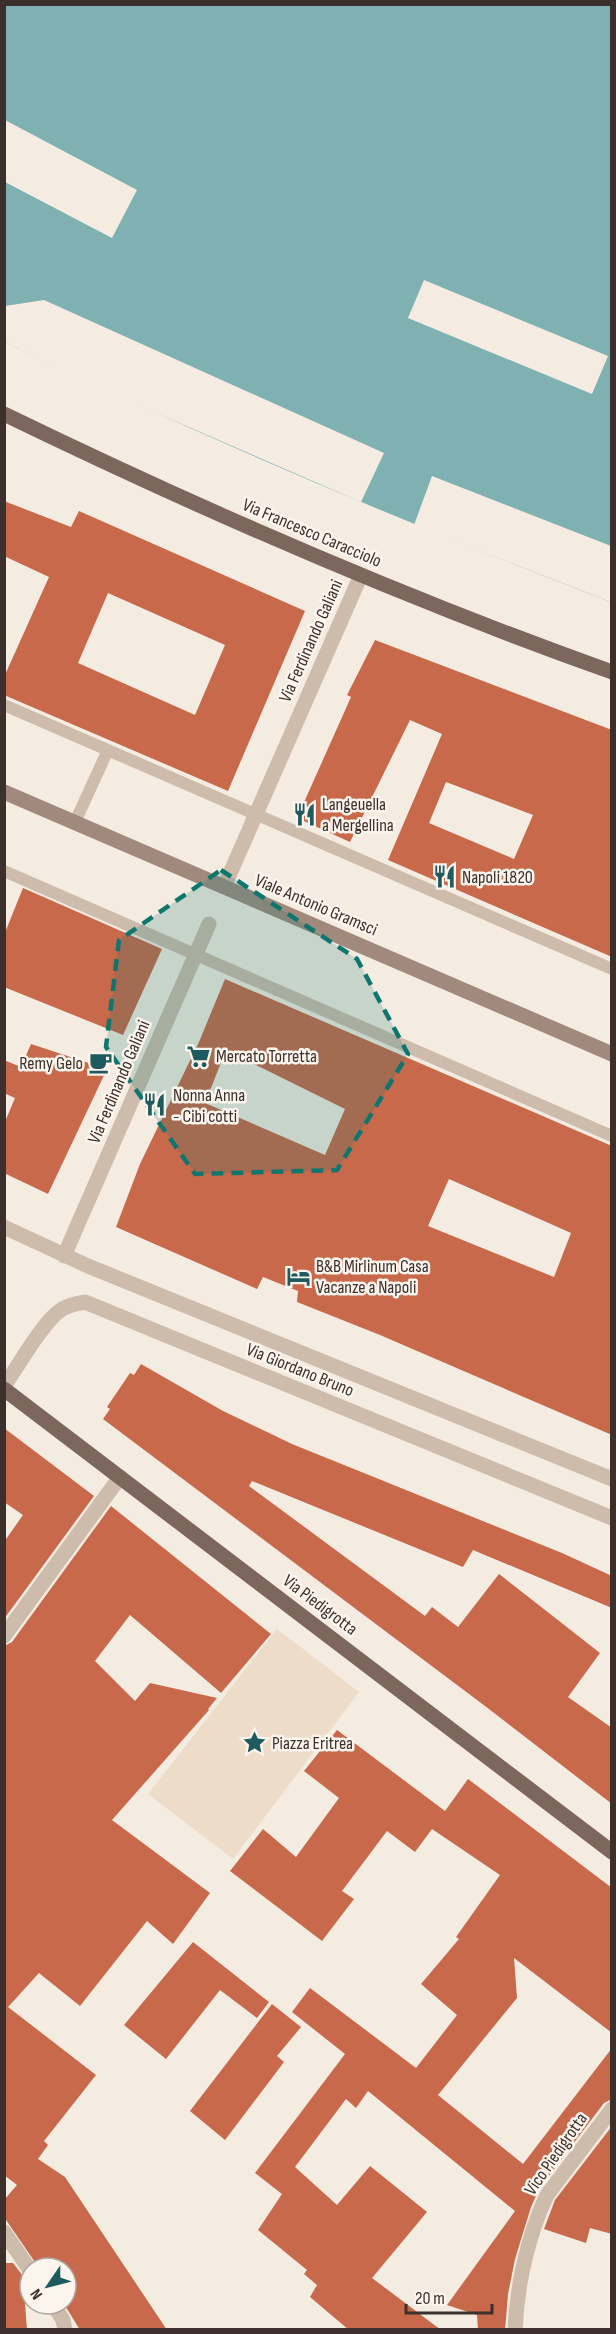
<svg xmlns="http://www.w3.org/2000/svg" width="616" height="2334" font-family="'Sofia Sans Condensed',sans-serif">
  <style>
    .plaza { fill: #ecdcc8 }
    .water { fill: #7fb0b2 }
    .pier { fill: #f4ebe1 }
    .building { fill: #c8694b; fill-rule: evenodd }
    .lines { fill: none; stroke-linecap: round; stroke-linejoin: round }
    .lane { stroke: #cdbbac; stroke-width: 12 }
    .street { stroke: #cdbbac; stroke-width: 15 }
    .secondary { stroke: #a18a7d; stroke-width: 15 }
    .primary { stroke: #7d675c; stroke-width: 15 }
    .marked { fill: #0f766e; fill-opacity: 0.2; stroke: #0f766e; stroke-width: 4.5; stroke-dasharray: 12 8; stroke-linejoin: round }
    .labels { text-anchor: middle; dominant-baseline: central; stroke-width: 5; stroke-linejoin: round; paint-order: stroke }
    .street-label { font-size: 18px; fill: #3b302b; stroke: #fbf5ee }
    .poi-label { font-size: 18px; fill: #3b302b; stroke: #fbf5ee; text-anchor: start }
  </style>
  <rect width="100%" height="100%" fill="#f4ebe1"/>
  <path class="plaza" d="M277 1629 359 1692 233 1859 148 1794Z"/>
  <path class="water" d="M4 5H611V602C406 523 203 438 5 342Z"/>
  <path class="pier" d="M5 120 137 190 112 238 5 182Z
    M424 280 608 356 592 394 408 318Z
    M44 300 384 453 361 502 101 389 5 342V306Z
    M432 476 611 546V602L414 525Z"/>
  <path class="building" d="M4 501 71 527 79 511 305 611 228 791 4 695V677L49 577 4 556ZM108 593 225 645 195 715 78 663Z
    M375 640 612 730V957L388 860 442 734 410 720 350 842 297 818 351 697 347 695ZM446 782 533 815 514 859 429 823Z
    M23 888 162 949 123 1035 4 987V935Z
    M225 979 612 1146V1435L380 1335 297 1302 298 1291 263 1277 257 1289 116 1227 140 1164 199 1042ZM226 1050 345 1109 325 1155 205 1103ZM449 1179 571 1233 554 1277 428 1226Z
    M31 1044 107 1069 48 1194 4 1173V1124L15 1098 4 1093V1060L21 1067Z
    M141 1364 223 1411 292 1444 562 1553 612 1576V1608L473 1550 463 1567 252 1481 249 1486 425 1616 432 1607 458 1627 499 1574 600 1653 568 1697 612 1728V1804L485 1706 103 1419 110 1409 107 1407 130 1373 134 1375Z
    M4 1428 94 1496 4 1619V1542L23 1515 4 1502Z
    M111 1506 271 1634 221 1693 130 1615 95 1661 135 1701 150 1683 217 1698 208 1709 209 1710 112 1820 210 1893 173 1944 147 1921 80 2006 39 1973 8 2007 96 2075 44 2141 48 2145 38 2159 65 2177 167 2330H80L64 2304 66 2268H39L4 2217V2200L17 2185 4 2175V1646L12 1642Z
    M337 1730 445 1811 468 1779 612 1888V2033L514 1958 517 1998 438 2095 523 2164 612 2048V2099L604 2103 539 2189 531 2207 515 2259 508 2294 505 2330H478L477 2315 447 2305 515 2211 368 2091 356 2108 346 2099 295 2167 337 2205 370 2166 427 2212 372 2278 441 2330H349L310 2297 317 2285 304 2274 307 2270 258 2230 282 2194 255 2173 345 2054 292 2012 310 1988 416 2068 457 2015 421 1984 459 1939 456 1937 500 1875 432 1829 415 1852 387 1831 342 1891 354 1899 322 1941 230 1871 263 1829 296 1857 339 1798 304 1771Z
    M193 1942 269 2002 257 2018 220 1990 166 2059 124 2025Z
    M272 2004 301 2027 277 2056 284 2062 225 2140 190 2111Z
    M612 2126V2234L590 2228 586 2243 544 2229 555 2200Z
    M4 2263H13L23 2276 27 2330H4Z"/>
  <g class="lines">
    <path class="lane" d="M4 705 612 969
      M75 822 108 750
      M4 871 612 1136"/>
    <path class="street" d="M224 887 361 575
      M4 1227 88 1266 612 1479
      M64 1256 209 924
      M4 1386C19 1365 40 1327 58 1312 66 1305 76 1304 85 1302L612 1518
      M4 1636 120 1477
      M4 2232 30 2270
      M53 2304 63 2320 65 2330
      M515 2330C517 2285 528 2235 547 2195L612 2109"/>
    <path class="secondary" d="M4 792 612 1054"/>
    <path class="primary" d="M4 414C202 510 404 598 612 672
      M4 1389 612 1852"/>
  </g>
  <path class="marked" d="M221 870 357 959 408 1054 337 1170 195 1174 106 1047 119 940Z"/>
  <defs>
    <symbol id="restaurant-bare" viewBox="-9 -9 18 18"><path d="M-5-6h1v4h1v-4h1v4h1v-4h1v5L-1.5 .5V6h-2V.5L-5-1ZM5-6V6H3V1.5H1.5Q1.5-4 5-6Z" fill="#1f5a5e" stroke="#fbf5ee" stroke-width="2.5" paint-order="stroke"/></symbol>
    <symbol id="supermarket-bare" viewBox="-9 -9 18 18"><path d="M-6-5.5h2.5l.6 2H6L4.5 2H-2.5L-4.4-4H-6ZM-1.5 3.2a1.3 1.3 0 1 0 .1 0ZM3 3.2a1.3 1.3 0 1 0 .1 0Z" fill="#1f5a5e" stroke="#fbf5ee" stroke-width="2.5" paint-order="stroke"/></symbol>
    <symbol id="cafe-bare" viewBox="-9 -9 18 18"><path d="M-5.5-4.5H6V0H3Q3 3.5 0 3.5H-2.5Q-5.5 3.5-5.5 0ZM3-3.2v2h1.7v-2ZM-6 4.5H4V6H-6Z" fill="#1f5a5e" stroke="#fbf5ee" stroke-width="2.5" paint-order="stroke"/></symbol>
    <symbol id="hotel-bare" viewBox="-9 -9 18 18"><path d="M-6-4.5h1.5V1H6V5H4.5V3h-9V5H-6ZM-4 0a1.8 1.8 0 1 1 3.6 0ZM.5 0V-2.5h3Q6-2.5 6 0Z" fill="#1f5a5e" stroke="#fbf5ee" stroke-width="2.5" paint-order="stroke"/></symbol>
    <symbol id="sight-bare" viewBox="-9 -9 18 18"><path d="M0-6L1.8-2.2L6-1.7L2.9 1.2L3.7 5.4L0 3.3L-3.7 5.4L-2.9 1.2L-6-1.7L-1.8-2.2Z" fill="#1f5a5e" stroke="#fbf5ee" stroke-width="2.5" paint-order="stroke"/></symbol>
  </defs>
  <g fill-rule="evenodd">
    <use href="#restaurant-bare" x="288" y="798" width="33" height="33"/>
    <use href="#restaurant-bare" x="428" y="860" width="33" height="33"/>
    <use href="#supermarket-bare" x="182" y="1040" width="33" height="33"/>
    <use href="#cafe-bare" x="84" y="1046" width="33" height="33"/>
    <use href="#restaurant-bare" x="138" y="1088" width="33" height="33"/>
    <use href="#hotel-bare" x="282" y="1260" width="33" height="33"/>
    <use href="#sight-bare" x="238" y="1726" width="33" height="33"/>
  </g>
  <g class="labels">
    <g class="street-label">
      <text transform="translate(312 533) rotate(23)">Via Francesco Caracciolo</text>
      <text transform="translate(311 641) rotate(-66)">Via Ferdinando Galiani</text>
      <text transform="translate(316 905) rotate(23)">Viale Antonio Gramsci</text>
      <text transform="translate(119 1082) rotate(-67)">Via Ferdinando Galiani</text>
      <text transform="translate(300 1370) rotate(22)">Via Giordano Bruno</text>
      <text transform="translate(320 1605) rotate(37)">Via Piedigrotta</text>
      <text transform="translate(556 2154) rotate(-55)">Vico Piedigrotta</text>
    </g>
    <g class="poi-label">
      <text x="322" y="804">Langeuella<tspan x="322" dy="21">a Mergellina</tspan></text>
      <text x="462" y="877">Napoli 1820</text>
      <text x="216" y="1056">Mercato Torretta</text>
      <text x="83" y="1063" text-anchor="end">Remy Gelo</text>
      <text x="173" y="1095">Nonna Anna<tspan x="173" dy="21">- Cibi cotti</tspan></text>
      <text x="316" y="1266">B&amp;B Mirlinum Casa<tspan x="316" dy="21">Vacanze a Napoli</tspan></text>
      <text x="272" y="1743">Piazza Eritrea</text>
    </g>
  </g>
  <rect width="616" height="2334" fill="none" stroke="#3b302b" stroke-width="12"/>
  <g transform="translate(48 2286) rotate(235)"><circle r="28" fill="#fbf5ee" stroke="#aea6a0" stroke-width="1.5"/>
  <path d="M0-4.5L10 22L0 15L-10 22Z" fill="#1f5a5e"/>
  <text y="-9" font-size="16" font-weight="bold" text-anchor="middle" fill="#3b302b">N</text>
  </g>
  <path d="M406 2304v9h86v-9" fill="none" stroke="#3b302b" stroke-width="3"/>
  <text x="415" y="2304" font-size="18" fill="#3b302b" stroke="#fbf5ee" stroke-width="4.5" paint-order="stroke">20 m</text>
</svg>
